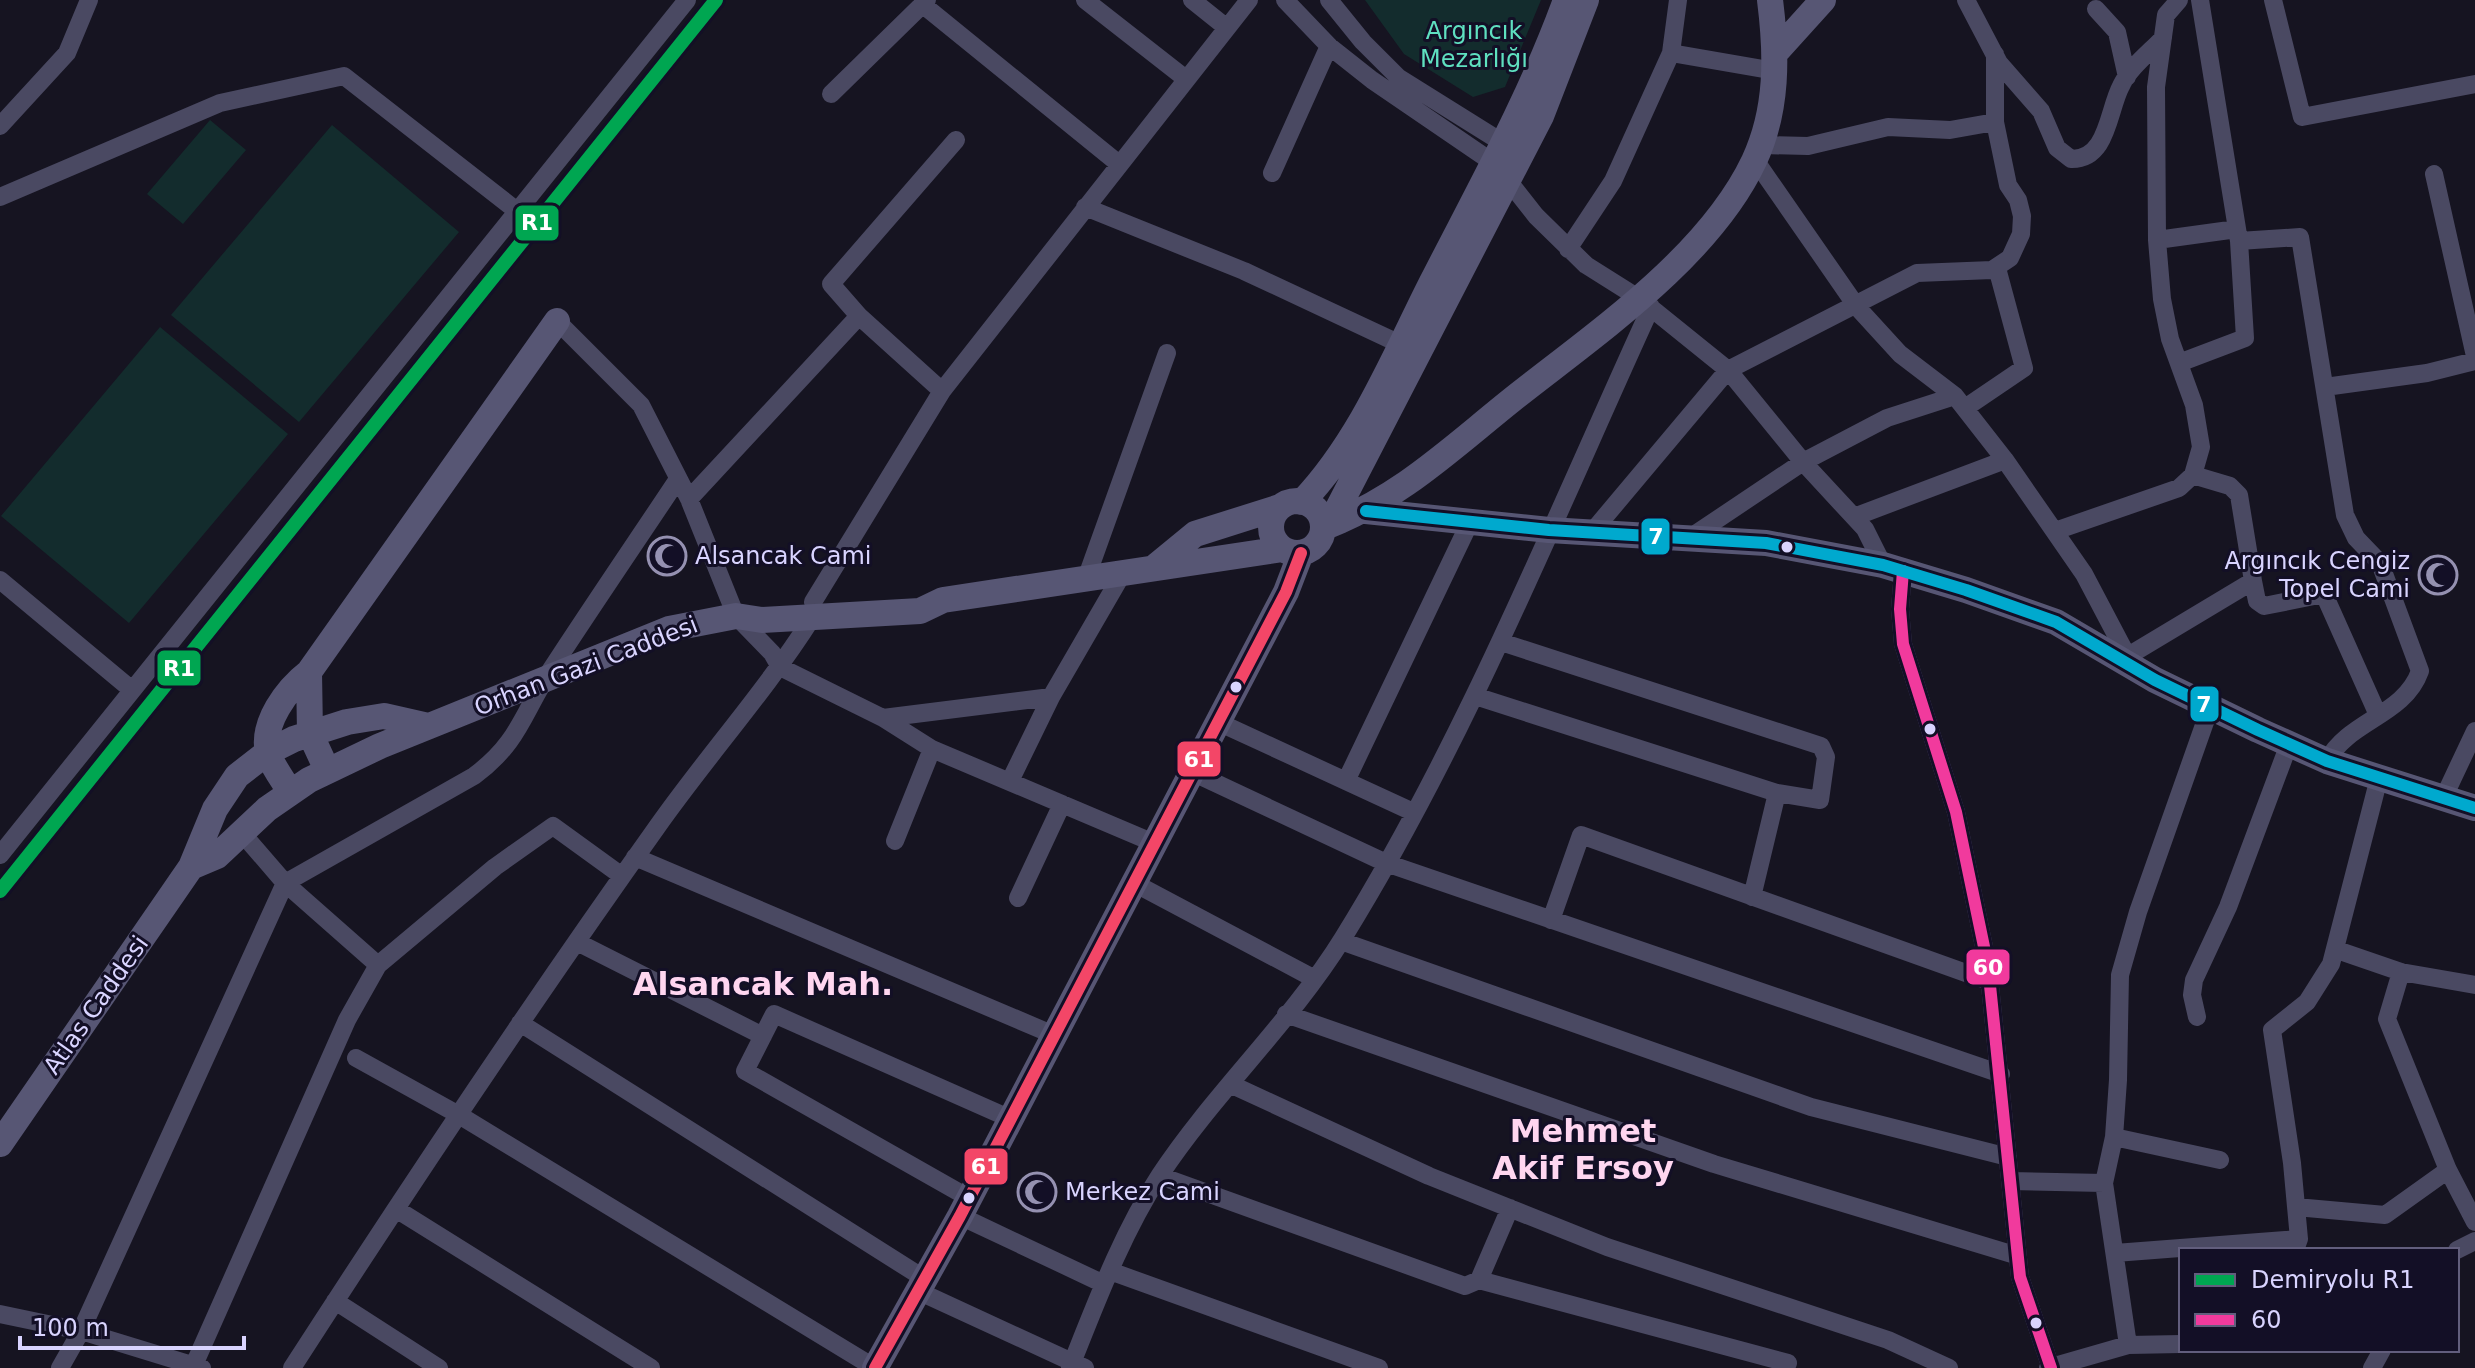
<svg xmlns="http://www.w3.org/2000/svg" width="2475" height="1368" font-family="'DejaVu Sans',sans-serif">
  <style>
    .green { fill: #132c2d }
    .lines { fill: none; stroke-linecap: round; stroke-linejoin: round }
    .street { stroke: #4a4962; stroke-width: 18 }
    .secondary { stroke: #575674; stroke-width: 26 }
    .bus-1-casing { stroke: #130f26; stroke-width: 18 }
    .bus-2-casing { stroke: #130f26; stroke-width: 18 }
    .bus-3-casing { stroke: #130f26; stroke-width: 18 }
    .bus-1 { stroke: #f13a9d; stroke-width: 12 }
    .bus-2 { stroke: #00a9ce; stroke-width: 12 }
    .bus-3 { stroke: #f34667; stroke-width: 12 }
    .rail-1-casing { stroke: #130f26; stroke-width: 20 }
    .rail-1 { stroke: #00a651; stroke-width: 14 }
    .bus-dot { fill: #d9d4ff; stroke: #130f26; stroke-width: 3 }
    .labels { text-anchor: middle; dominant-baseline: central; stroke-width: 6; stroke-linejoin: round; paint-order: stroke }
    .park-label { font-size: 24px; fill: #5fe0c0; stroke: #130f26 }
    .poi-label { font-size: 24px; fill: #d9d4ff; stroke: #130f26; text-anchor: start }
    .street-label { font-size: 24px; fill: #d9d4ff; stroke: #130f26 }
    .district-label { font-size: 32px; font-weight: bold; fill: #ffd6f0; stroke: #130f26 }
    .line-badge { stroke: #130f26; stroke-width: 3 }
    .badge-label { font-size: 22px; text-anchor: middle; font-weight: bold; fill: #fff }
  </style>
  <rect width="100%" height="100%" fill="#161421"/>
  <path class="green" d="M1365 0H1541L1505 87 1473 97 1404 54Z
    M210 120 246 150 183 224 147 194Z
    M332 125 459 232 299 422 171 315Z
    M160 327 288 434 129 623 1 516Z"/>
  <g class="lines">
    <path class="street" d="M1085 0 1186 79
      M1192 0 1227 28
      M1285 0 1329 46 1372 80 1495 164 1536 216 1586 265 1640 299 1728 370 1803 462 1865 529 1883 565
      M1329 0 1363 42 1399 78 1511 148
      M1966 0 1999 63 2041 111 2057 148 2071 159C2108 160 2108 110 2121 86 2129 68 2150 52 2163 38
      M2273 0 2302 117 2475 84
      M922 4 1119 164
      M2096 9 2117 32 2127 77
      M1671 53 1775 71
      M831 94 927 0
      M0 126 67 53 89 0
      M1761 145 1808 146 1888 127 1950 130 1995 122
      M1755 160 1857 307 1900 354 1955 396 2005 460 2084 574 2133 667
      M1272 173 1329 46
      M2434 174 2475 356
      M0 197 220 103 344 76 517 211
      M1085 207 1244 271 1400 344
      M2157 240 2237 229
      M2239 241 2300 237 2345 515 2356 538 2380 563 2420 671C2404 716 2349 720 2327 761
      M1568 249 1613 181 1671 53 1678 0
      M859 316 831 284 956 140
      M557 321 641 405 689 499 736 616 772 653 780 667 883 718 932 749 1154 843
      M2179 363 2245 338 2239 241 2200 0
      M2325 387 2427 373 2475 361
      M1965 408 2024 368 1997 268
      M689 499 859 316 942 391
      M1854 517 2005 460
      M2055 531 2179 488 2193 475 2201 447 2194 405 2170 339 2162 299 2157 240 2156 87 2166 15 2179 0
      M1592 532 1728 370 1917 273 1992 270 2010 258 2021 234 2022 216 2018 200 2008 185 1995 122V54
      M1691 537 1803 462 1887 418 1955 396
      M1903 571 1900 609 1903 644 1956 812 1988 966 2020 1277 2051 1368
      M1087 576 1167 353
      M0 580 132 690
      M2253 581 2257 601 2264 606 2324 594 2378 715
      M813 602 942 391 1249 0
      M1501 642 1821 746 1826 757 1820 800 1777 793
      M2128 656 2253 581 2239 495 2230 486 2193 475
      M1475 696 1777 793 1752 897
      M883 718 1051 697
      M1218 722 1413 812
      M1192 772 1386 863 2001 1074
      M1010 781 1051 697 1124 571
      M1346 781 1470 522
      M2443 799 2475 731
      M241 832 285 883 378 965
      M895 841 932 749
      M0 855 687 0
      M635 857 1054 1035
      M1134 883 1313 978
      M1018 898 1062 804
      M1551 920 1581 835 1991 982
      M1341 941 1811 1107 2008 1157
      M577 942 763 1036
      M2337 950 2401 972 2475 985
      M2401 972 2387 1019 2448 1170 2475 1222
      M1286 1014 1714 1164 2018 1256
      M2197 1017 2192 995 2194 980 2228 907 2289 744
      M520 1023 925 1279
      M356 1058 459 1115 875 1368
      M1230 1084 1429 1176 1607 1247 1888 1340 1949 1368
      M2114 1137 2220 1160
      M1160 1176 1465 1286 1479 1280 1510 1208
      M2010 1181 2104 1183
      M969 1198 745 1071 774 1014 1011 1119
      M2296 1207 2385 1215 2448 1170
      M396 1209 651 1368
      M960 1216 1104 1284
      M2295 1250 2299 1239 2292 1163 2272 1030 2307 1002 2331 964 2379 778
      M2457 1250 2475 1241
      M2115 1253 2299 1239
      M1110 1271 1379 1368
      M1479 1280 1788 1363
      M918 1291 1085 1368
      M335 1301 439 1368
      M0 1314 81 1331 202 1368
      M2128 1345 2104 1183 2114 1137 2118 1080 2120 975 2138 912 2210 708
      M194 1365 347 1020 378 965 495 867 553 826 622 876
      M60 1368 81 1331 285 883 474 776C520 742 523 712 552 668 593 605 636 542 678 479
      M292 1368C410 1185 531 1004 657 827 707 756 765 692 812 618
      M1070 1368C1096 1303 1122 1233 1160 1175 1215 1092 1291 1022 1343 938 1466 739 1554 519 1651 307
      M2048 1368 2128 1345 2181 1344
      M2372 1368 2382 1350"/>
    <path class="secondary" d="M1776 52 1823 0
      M1271 527a26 26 0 1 1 52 0a26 26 0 1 1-52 0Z
      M1302 502C1361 440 1394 357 1432 282 1480 188 1530 99 1566 0
      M1366 511 1549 530 1766 543 1883 565 1966 590 2056 622 2155 680 2258 730 2327 761 2475 808
      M1323 523 1334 516 1541 116 1586 0
      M1323 528C1404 496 1451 448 1518 395 1598 332 1709 256 1754 161 1778 110 1777 55 1770 0
      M1156 566 1195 534 1280 507
      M309 672 310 733 327 770
      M290 792C284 781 272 766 268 753 261 723 287 689 309 672L557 321
      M191 867 217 856 267 809 309 780 380 746 669 629 736 616 762 620 920 611 943 600 1283 549
      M0 1144 191 867 215 809 237 776 268 752 294 739 347 722 384 716 428 726
      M875 1368 960 1216 1286 592 1301 553"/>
    <defs>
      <path id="bus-1" d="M1903 571 1900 609 1903 644 1956 812 1988 966 2020 1277 2051 1368"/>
      <path id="bus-2" d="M1366 511 1549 530 1766 543 1883 565 1966 590 2056 622 2155 680 2258 730 2327 761 2475 808"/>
      <path id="bus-3" d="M875 1368 960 1216 1286 592 1301 553"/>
    </defs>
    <use href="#bus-1" class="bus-1-casing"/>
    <use href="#bus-2" class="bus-2-casing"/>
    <use href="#bus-3" class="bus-3-casing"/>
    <use href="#bus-1" class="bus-1"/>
    <use href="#bus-2" class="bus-2"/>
    <use href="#bus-3" class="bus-3"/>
    <defs>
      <path id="rail-1" d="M0 891 716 0"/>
    </defs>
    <use href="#rail-1" class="rail-1-casing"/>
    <use href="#rail-1" class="rail-1"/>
  </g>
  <defs>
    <symbol id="mosque-ring" viewBox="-11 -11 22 22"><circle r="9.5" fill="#130f26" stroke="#9591b1" stroke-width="1.5"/><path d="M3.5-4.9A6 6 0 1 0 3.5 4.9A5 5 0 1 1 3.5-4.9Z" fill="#9591b1"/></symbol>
  </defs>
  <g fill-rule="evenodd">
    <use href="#mosque-ring" x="645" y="534" width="44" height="44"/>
    <use href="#mosque-ring" x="2416" y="553" width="44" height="44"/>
    <use href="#mosque-ring" x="1015" y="1170" width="44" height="44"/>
  </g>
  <g class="bus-dot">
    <circle cx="1787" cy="547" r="7"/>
    <circle cx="1236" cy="687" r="7"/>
    <circle cx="1930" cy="729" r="7"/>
    <circle cx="969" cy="1198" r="7"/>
    <circle cx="2036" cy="1323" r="7"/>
  </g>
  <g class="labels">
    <g class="park-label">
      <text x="1474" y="31">Argıncık<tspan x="1474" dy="28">Mezarlığı</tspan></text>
    </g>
    <g class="poi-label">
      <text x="695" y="556">Alsancak Cami</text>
      <text x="2410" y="561" text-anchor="end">Argıncık Cengiz<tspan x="2410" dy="28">Topel Cami</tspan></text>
      <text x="1065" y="1192">Merkez Cami</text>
    </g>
    <g class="street-label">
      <text transform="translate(586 666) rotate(-21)">Orhan Gazi Caddesi</text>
      <text transform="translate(96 1005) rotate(-55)">Atlas Caddesi</text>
    </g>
    <g class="district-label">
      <text x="763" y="984">Alsancak Mah.</text>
      <text x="1583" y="1131">Mehmet<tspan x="1583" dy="37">Akif Ersoy</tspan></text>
    </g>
  </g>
  <g class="line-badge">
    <rect x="514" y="204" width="46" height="38" rx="8" fill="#00a651"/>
    <rect x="1640" y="517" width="31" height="39" rx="8" fill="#00a9ce"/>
    <rect x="156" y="649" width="46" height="38" rx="8" fill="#00a651"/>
    <rect x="2189" y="685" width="31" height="38" rx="8" fill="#00a9ce"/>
    <rect x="1176" y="740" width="46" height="38" rx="8" fill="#f34667"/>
    <rect x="1965" y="948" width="46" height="38" rx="8" fill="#f13a9d"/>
    <rect x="963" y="1147" width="46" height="39" rx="8" fill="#f34667"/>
  </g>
  <g class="badge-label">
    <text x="537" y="230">R1</text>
    <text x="1656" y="544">7</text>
    <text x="179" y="676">R1</text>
    <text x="2204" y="712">7</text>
    <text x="1199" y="767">61</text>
    <text x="1988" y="975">60</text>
    <text x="986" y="1174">61</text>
  </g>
  <rect x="2179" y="1248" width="280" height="104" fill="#130f26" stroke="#625e7d" stroke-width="2"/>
  <rect x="2195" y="1274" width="40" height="12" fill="#00a651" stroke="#625e7d" stroke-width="2"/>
  <text x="2251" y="1288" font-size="24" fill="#d9d4ff">Demiryolu R1</text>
  <rect x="2195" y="1314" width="40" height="12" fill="#f13a9d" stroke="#625e7d" stroke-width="2"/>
  <text x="2251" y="1328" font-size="24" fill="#d9d4ff">60</text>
  <path d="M20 1336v12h224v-12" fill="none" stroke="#d9d4ff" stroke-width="4"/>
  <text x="32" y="1336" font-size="24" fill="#d9d4ff" stroke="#130f26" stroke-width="6" paint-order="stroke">100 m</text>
</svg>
